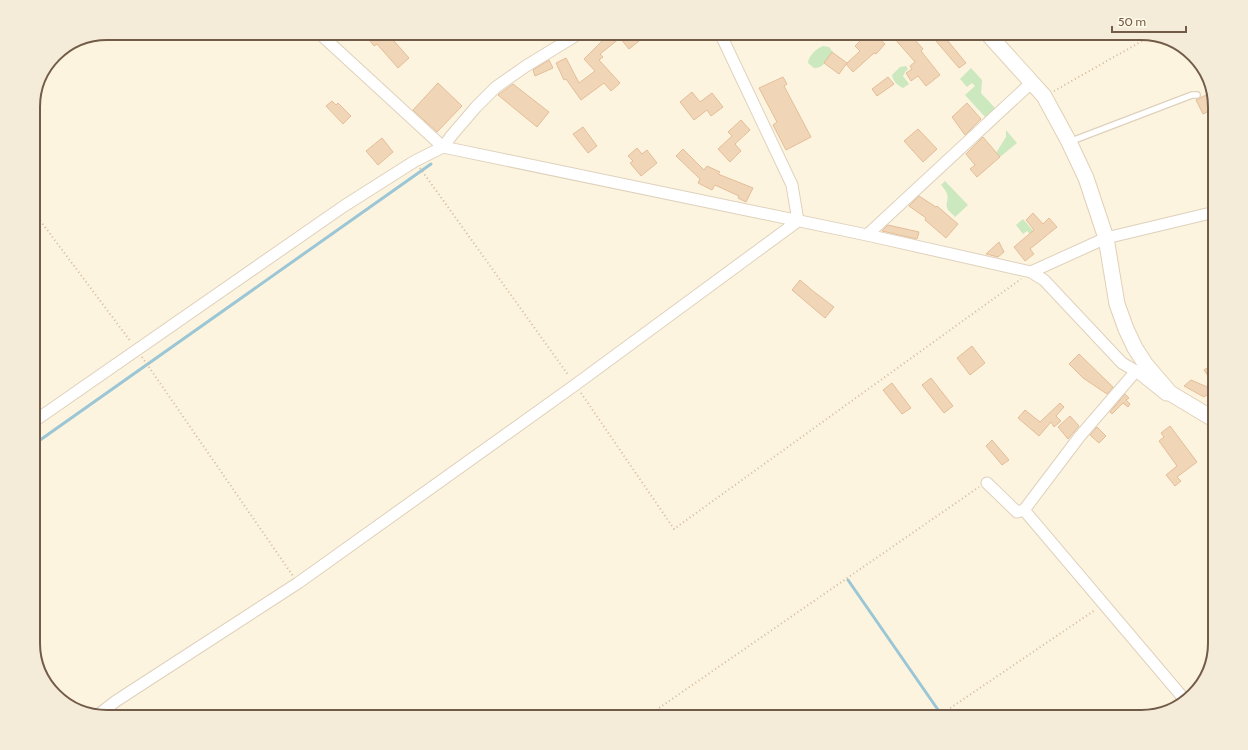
<svg xmlns="http://www.w3.org/2000/svg" width="1248" height="750" font-family="Cabin,sans-serif">
  <style>
    .green { fill: #cbe8bf }
    .lines { fill: none; stroke-linecap: round; stroke-linejoin: round }
    .stream { stroke: #9bc6d6; stroke-width: 3 }
    .building { fill: #f1d5b7; stroke: #e3be98 }
    .lane-casing { stroke: #dfd1bc; stroke-width: 8 }
    .street-casing { stroke: #dfd1bc; stroke-width: 13 }
    .secondary-casing { stroke: #e1d0b7; stroke-width: 17 }
    .path { stroke: #d5b99b; stroke-width: 2; stroke-dasharray: 1 3; stroke-linecap: butt }
    .lane { stroke: #fff; stroke-width: 5.5 }
    .street { stroke: #fff; stroke-width: 11 }
    .secondary { stroke: #fff; stroke-width: 15 }
    .rim { fill: none; stroke: #725c48; stroke-width: 2 }
  </style>
  <rect width="100%" height="100%" fill="#fcf4df"/>
  <path class="green" d="M823 46 829 47 833 52C827 60 824 68 814 68L808 63C809 55 816 49 823 46Z
    M906 66 908 69 905 72 903 76 909 84 903 88C897 85 893 81 892 75L900 67Z
    M971 68 982 80 981 93 996 109 986 118 965 95 975 86 972 83 967 87 960 79Z
    M1006 130 1017 143 1000 157 996 153 1006 137Z
    M945 181 968 205 955 217C953 215 950 212 948 210 943 201 954 199 941 185Z
    M1023 219 1040 239 1037 241 1027 231 1023 234 1016 225Z"/>
  <g class="lines">
    <path class="stream" d="M33 445 431 164
      M848 580 943 717
      M41 673 53 690"/>
  </g>
  <path class="building" d="M372 33H387L409 58 398 68 377 44 374 46 367 37Z
    M598 33H649L629 49 620 38 600 54 603 57 599 60 620 83 611 91 604 83 581 100 566 79 564 80 556 63 566 58 579 83 595 71 584 59 603 40Z
    M853 33H873L885 44 876 54 874 53 853 72 846 64 860 51 855 46 861 40Z
    M900 33H909L923 49 921 51 940 75 926 86 918 76 911 81 906 73 912 69 910 66 915 62 894 38Z
    M943 35 966 63 959 68 936 41Z
    M832 52 847 63 839 74 824 63Z
    M549 60 553 68 535 76 533 70Z
    M783 77 787 84 784 86 811 137 786 150 773 125 777 122 759 88Z
    M888 77 894 84 877 96 872 89Z
    M438 83 462 106 437 132 413 110Z
    M513 84 549 112 537 127 498 95Z
    M692 92 700 102 712 93 723 107 711 116 707 110 694 120 680 102Z
    M1206 95 1213 109 1203 114 1196 100Z
    M332 101 336 105 338 103 351 116 343 124 326 106Z
    M967 103 981 119 965 135 952 117Z
    M741 120 750 130 735 144 741 151 730 162 718 149 732 136 728 132Z
    M583 127 597 146 588 153 573 134Z
    M918 129 937 149 923 162 904 141Z
    M983 137 1000 157 977 177 970 169 975 165 966 154Z
    M382 138 393 152 378 165 366 151Z
    M637 148 642 154 647 150 657 163 641 176 630 163 633 161 628 156Z
    M683 149 704 170 707 166 720 172 718 174 753 188 746 202 738 198 739 196 715 185 712 190 698 183 700 179 676 156Z
    M919 196 936 207 937 206 958 224 946 238 925 220 926 218 909 206Z
    M1033 213 1043 224 1049 218 1057 227 1030 249 1034 254 1025 261 1014 247 1034 230 1026 220Z
    M888 225 919 232 917 239 882 231Z
    M999 242 1004 252 998 257 986 254Z
    M800 280 813 291 834 307 825 318 792 290Z
    M972 346 985 363 970 375 957 358Z
    M1079 354 1113 387 1107 394 1083 378 1069 364Z
    M1215 363V386L1204 370Z
    M931 378 953 406 944 413 922 385Z
    M1191 380 1214 390 1204 397 1184 386Z
    M892 383 911 408 902 414 883 390Z
    M1125 394 1129 398 1126 400 1130 404 1128 407 1123 403 1112 414 1110 412Z
    M1060 403 1064 407 1056 416 1061 421 1054 427 1051 422 1039 436 1018 418 1025 410 1040 422Z
    M1070 416 1079 426 1068 439 1058 427Z
    M1170 426 1197 462 1177 477 1181 481 1175 486 1166 475 1177 466 1159 441 1164 437 1161 433Z
    M1097 427 1106 436 1099 443 1090 435Z
    M992 440 1009 460 1002 465 986 446Z"/>
  <g class="lines">
    <defs>
      <path id="lane" d="M1069 142 1192 95H1197"/>
      <path id="street" d="M319 33 443 147 867 235 1031 272 1044 280 1122 363 1136 371 1166 395
        M720 33 792 185 798 221
        M867 235 1031 83
        M1031 272 1106 238 1215 212
        M33 422 344 206 415 161 443 147 452 135 476 107 496 87 526 66 580 33
        M987 483 1017 512 1024 510 1080 436 1136 371
        M1024 510 1185 700
        M98 715 116 701 298 583 575 385 798 221"/>
      <path id="secondary" d="M987 33 1044 96 1069 142 1086 178 1106 238 1117 304 1126 329 1135 348 1146 365 1170 393 1215 420"/>
    </defs>
    <use href="#lane" class="lane-casing"/>
    <use href="#street" class="street-casing"/>
    <use href="#secondary" class="secondary-casing"/>
    <path class="path" d="M1054 91 1151 36
      M420 168 569 376
      M33 211 131 342
      M142 357 293 576
      M581 393 674 529 1021 279
      M646 717 979 487
      M937 717 1095 610"/>
    <use href="#lane" class="lane"/>
    <use href="#street" class="street"/>
    <use href="#secondary" class="secondary"/>
  </g>
  <path d="M0 0H1248V750H0ZM107 40H1141A67 67 0 0 1 1208 107V643A67 67 0 0 1 1141 710H107A67 67 0 0 1 40 643V107A67 67 0 0 1 107 40Z" fill="#f4ecd8" fill-rule="evenodd"/>
  <path class="rim" d="M107 40H1141A67 67 0 0 1 1208 107V643A67 67 0 0 1 1141 710H107A67 67 0 0 1 40 643V107A67 67 0 0 1 107 40Z"/>
  <path d="M1112 26v6h74v-6" fill="none" stroke="#725c48" stroke-width="2"/>
  <text x="1118" y="26" font-size="12" fill="#725c48" stroke="#fff8e5" stroke-width="3" paint-order="stroke">50 m</text>
</svg>
